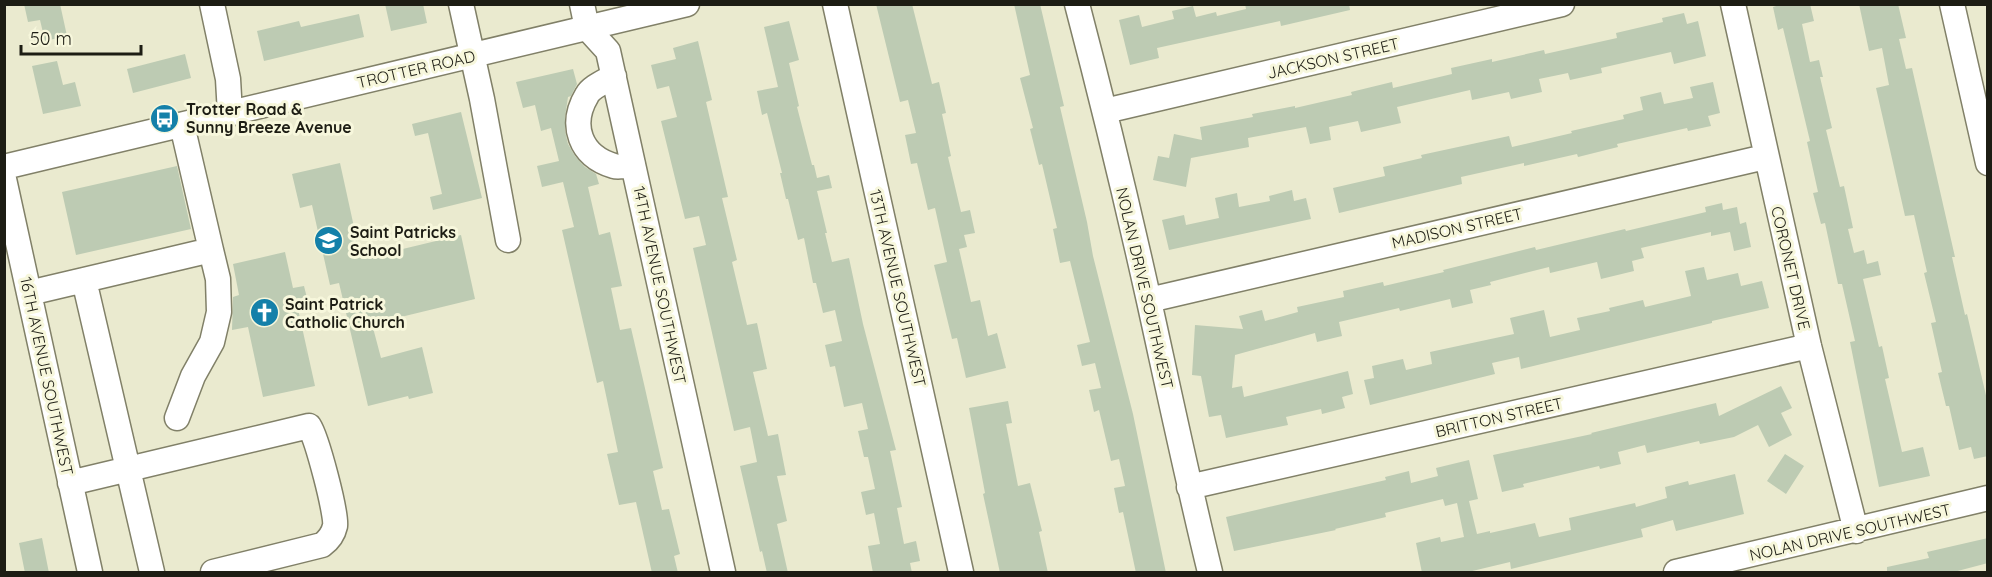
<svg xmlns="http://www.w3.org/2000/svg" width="1992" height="577" font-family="Quicksand,sans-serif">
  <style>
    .building { fill: #bdcbb3 }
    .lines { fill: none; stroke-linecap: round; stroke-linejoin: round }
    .minor-casing { stroke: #818068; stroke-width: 27 }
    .minor { stroke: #fff; stroke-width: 24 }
    .labels { text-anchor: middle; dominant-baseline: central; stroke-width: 6; stroke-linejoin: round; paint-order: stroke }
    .street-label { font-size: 16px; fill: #1d1d14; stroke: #f7f7dc }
    .poi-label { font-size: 16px; font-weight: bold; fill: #1d1d14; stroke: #f7f7dc; text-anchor: start }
  </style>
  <rect width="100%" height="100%" fill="#eaeacf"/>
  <path class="building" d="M24 4H60L67 36 45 41 40 20 28 22Z
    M385 4H423L427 23 391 31Z
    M876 4H912L932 84 939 82 946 113 942 114 951 156 948 157 961 212 970 210 975 233 964 235 967 247 959 249 971 302 980 300 988 336 997 333 1006 368 966 378 957 338 952 339 934 265 947 262 935 208 928 210 917 163 911 164 905 135 916 133 908 100 900 102Z
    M1014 4H1040L1064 106 1060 107 1087 222 1093 256 1133 414 1166 573H1136L1123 512 1119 513 1114 488 1125 486 1119 459 1111 461 1099 410 1094 412 1089 390 1101 388 1095 363 1082 366 1077 345 1090 342 1070 261 1060 263 1053 229 1057 228 1042 164 1039 165 1030 129 1033 128 1020 78 1030 75Z
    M1245 4H1349L1350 10 1281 26 1280 21 1157 48 1159 58 1130 65 1119 20 1139 15 1142 27 1174 19 1172 11 1193 6 1196 17 1216 12 1217 16 1246 9Z
    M1782 4H1810L1814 21 1802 24 1810 62 1819 60 1823 77H1820L1832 128 1826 130 1840 187 1844 186 1853 228 1848 229 1854 253 1864 250 1867 264 1878 261 1881 275 1863 279 1879 347 1882 346 1889 378 1885 379 1902 452 1923 447 1930 476 1879 487 1850 342 1855 341 1842 284H1838L1825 223 1821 224 1813 193 1818 192 1807 142 1810 141 1783 28 1778 30 1773 7Z
    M1859 4H1898L1906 38 1899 39 1906 69 1912 68 1955 257H1952L1965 315 1967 314 1988 404V456L1974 459 1971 447 1959 450 1949 406H1946L1938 373 1942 372 1931 323 1936 322 1924 273 1927 272 1914 215 1905 216 1876 88 1889 85 1882 48 1869 51Z
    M1684 13 1687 24 1698 21 1706 56 1674 64 1671 52 1601 68 1602 73 1570 80 1568 73 1539 79 1542 92 1511 99 1509 92 1472 100 1470 90 1397 107 1401 123 1361 132 1358 121 1329 127 1331 140 1310 144 1306 127 1248 138 1249 147 1191 158 1186 187 1153 180 1158 156 1169 158 1174 134 1202 140 1200 127 1253 117 1252 114 1295 106V108L1352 95 1351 92 1392 82 1393 88 1452 74 1451 68 1492 59V62L1544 50 1545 54 1617 38 1616 33 1663 22 1662 18Z
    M359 14 364 37 264 61 257 31 299 21 301 27Z
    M789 21 799 60 789 63 799 106 797 107 812 165H814L817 178 829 175 832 188 817 191 827 233H825L832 262 849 258 863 324 896 450 890 451 902 507 897 508 904 544 916 541 920 561 910 563 912 573H873L868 546 880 544 874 513 866 515 861 492 875 489 868 457H864L858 431 868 429 862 403 844 407 835 366 830 367 825 345 842 341 835 310 823 313 816 283H813L804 238 798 240 788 199H786L780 173H782L767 113 762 115 757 91 778 87 764 27Z
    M698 41 712 100 706 102 728 197 722 198 737 260 732 262 747 325 757 323 767 369 753 372 768 436 778 434 786 475 777 476 787 521 777 524 788 573H767L762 551 760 552 740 466 757 462 750 427 734 431 693 248 706 245 699 216 685 219 661 121 677 117 669 86 657 89 651 65 676 59 673 48Z
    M185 54 191 78 133 93 127 69Z
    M57 61 63 85 75 82 81 106 43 114 32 66Z
    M573 69 577 84 571 96 568 97 565 117V131L568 144 575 156 585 167 596 174 599 184 588 187 599 235 610 232 622 286 611 288 620 330 631 328 644 384 663 468 653 471 662 510 669 509 680 554 674 556 678 573H652L636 502 619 505 607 454 618 452 603 381 597 383 562 230 574 227 563 182 542 187 537 166 559 161 551 128 541 131 535 105 523 108 516 82Z
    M1713 82 1720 113 1708 116 1711 126 1688 131 1687 128 1617 144 1618 147 1578 157 1577 154 1524 166V163L1461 177 1462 184 1339 213 1333 188 1385 176 1383 167 1422 158 1421 155 1509 136 1512 147 1572 133 1571 131 1624 119 1623 115 1643 110 1640 97 1661 92 1664 104 1693 98 1690 87Z
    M461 112 482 198 433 210 430 197 442 194 428 133 415 136 412 124Z
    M340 163 361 259 461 235 475 299 372 324 381 358 422 347 433 393 409 399 408 396 368 406 339 283 330 285 312 205 300 208 292 174Z
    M177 166 191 229 76 255 62 192Z
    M1292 190 1294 201 1306 198 1311 219 1169 250 1162 220 1184 215 1186 225 1219 218 1215 198 1237 193 1239 207 1270 201 1269 196Z
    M1722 203 1723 210 1737 207 1740 224 1746 222 1751 247 1734 251 1730 232 1711 236V232L1641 248 1644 258 1632 261 1634 271 1601 279 1597 262 1550 273 1549 267 1490 282 1491 285 1470 290 1473 303 1452 308 1450 299 1400 311 1399 308 1339 322 1342 336 1317 342 1315 333 1235 355 1232 388 1242 386 1244 397 1348 371 1353 394 1342 397 1345 408 1322 414 1321 409 1286 417 1288 425 1226 438 1221 415 1209 417 1201 376 1192 375 1195 325 1243 329 1239 316 1262 310 1265 321 1298 312 1297 307 1344 297 1343 291 1383 282 1384 286 1444 272 1443 270 1535 247 1536 250 1625 229 1626 231 1706 212 1705 207Z
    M285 252 293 288 304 286 307 298 296 300 315 386 263 397 248 327 232 330 233 297 239 295 233 264Z
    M1704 267 1707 280 1738 273 1741 286 1762 281 1769 308 1712 321V323L1521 369 1519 357 1492 363 1495 374 1370 405 1364 380 1374 378 1372 366 1403 359 1406 370 1432 364 1430 352 1514 334 1510 318 1544 310 1550 337 1580 330 1577 318 1610 311 1609 308 1643 300 1645 307 1691 296 1685 271Z
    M1781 386 1792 408 1781 413 1792 435 1769 447 1758 425 1734 437 1700 444 1699 441 1647 453 1645 445 1618 452 1621 464 1600 469 1599 466 1523 484 1524 487 1502 492 1493 455 1592 434 1591 433 1716 403 1719 416Z
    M1008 401 1012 423 1006 424 1018 486 1030 483 1042 531 1039 532 1048 573H1000L983 494 985 493 969 408Z
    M1785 454 1804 466 1786 494 1767 481Z
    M1469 460 1478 499 1469 501 1477 534 1490 531V533L1535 523 1539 537 1571 530 1569 518 1635 503 1636 507 1667 498 1665 487 1688 481 1689 485 1735 474 1744 514 1676 531 1673 520 1641 529 1643 537 1511 569 1510 562 1464 573H1422L1416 543 1440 537 1441 542 1464 537 1457 503 1445 506 1443 499 1385 513 1386 517 1335 529 1336 530 1234 551 1226 517 1386 480 1385 477 1409 471 1411 483 1438 476 1436 468Z
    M42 538 49 573H25L19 543Z
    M1988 538V563L1950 573H1887V567L1929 558 1927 552Z"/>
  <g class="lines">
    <defs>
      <path id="minor" d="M212 4 228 79 230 114
        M461 4 482 99 508 240
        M582 4 587 28 608 51 723 572
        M835 4 961 572
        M1077 4C1103 103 1127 202 1149 301 1169 392 1188 482 1210 572
        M1733 4 1809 346 1856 531
        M1952 4 1988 163
        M614 76C606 81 591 87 587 95 569 125 580 156 614 166 620 168 627 165 633 164
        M1105 111 1562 4
        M4 167 687 4
        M4 179 90 572
        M84 280 152 572
        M29 293 211 250 182 125
        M1149 300 1765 157
        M177 418 193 376 212 342 219 312 218 279 211 250
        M70 483 309 426C317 438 337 514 335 526 333 535 329 540 322 545L213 572
        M1189 487 1809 346
        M1676 572 1988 498"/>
    </defs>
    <use href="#minor" class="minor-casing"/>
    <use href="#minor" class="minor"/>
  </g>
  <defs>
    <symbol id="bus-disc" viewBox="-11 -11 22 22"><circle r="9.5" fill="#1480a9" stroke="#f7f7dc"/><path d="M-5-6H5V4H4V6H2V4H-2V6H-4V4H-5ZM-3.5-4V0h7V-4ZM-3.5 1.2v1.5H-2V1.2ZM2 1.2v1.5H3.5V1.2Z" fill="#fff"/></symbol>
    <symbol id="school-disc" viewBox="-11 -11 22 22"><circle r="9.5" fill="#1480a9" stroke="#f7f7dc"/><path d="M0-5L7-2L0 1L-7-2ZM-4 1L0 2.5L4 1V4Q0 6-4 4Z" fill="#fff"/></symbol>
    <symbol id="church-disc" viewBox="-11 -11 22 22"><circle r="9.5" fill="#1480a9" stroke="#f7f7dc"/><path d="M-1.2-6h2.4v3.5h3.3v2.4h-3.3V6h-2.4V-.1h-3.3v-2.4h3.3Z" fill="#fff"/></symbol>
  </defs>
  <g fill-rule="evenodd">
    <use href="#bus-disc" x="148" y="102" width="33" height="33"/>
    <use href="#school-disc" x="312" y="224" width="33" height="33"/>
    <use href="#church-disc" x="248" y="296" width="33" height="33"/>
  </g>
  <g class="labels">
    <g class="street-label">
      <text transform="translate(1333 58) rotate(-13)">JACKSON STREET</text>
      <text transform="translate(416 69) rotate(-13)">TROTTER ROAD</text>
      <text transform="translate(1457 228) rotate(-13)">MADISON STREET</text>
      <text transform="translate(1791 268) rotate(77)">CORONET DRIVE</text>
      <text transform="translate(660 285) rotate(78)">14TH AVENUE SOUTHWEST</text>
      <text transform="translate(898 288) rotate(77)">13TH AVENUE SOUTHWEST</text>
      <text transform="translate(1145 288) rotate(77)">NOLAN DRIVE SOUTHWEST</text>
      <text transform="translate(47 376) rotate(78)">16TH AVENUE SOUTHWEST</text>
      <text transform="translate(1499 417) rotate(-13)">BRITTON STREET</text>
      <text transform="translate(1850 532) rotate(-13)">NOLAN DRIVE SOUTHWEST</text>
    </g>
    <g class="poi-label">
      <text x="186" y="109">Trotter Road &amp;<tspan x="186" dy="18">Sunny Breeze Avenue</tspan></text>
      <text x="350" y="232">Saint Patricks<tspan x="350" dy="18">School</tspan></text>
      <text x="285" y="304">Saint Patrick<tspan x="285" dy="18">Catholic Church</tspan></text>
    </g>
  </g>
  <rect width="1992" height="577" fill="none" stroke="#1d1d14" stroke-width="12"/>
  <path d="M21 45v9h120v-9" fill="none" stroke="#1d1d14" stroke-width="3"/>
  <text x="30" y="45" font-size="18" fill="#1d1d14" stroke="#f7f7dc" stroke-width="4.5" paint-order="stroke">50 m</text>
</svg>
